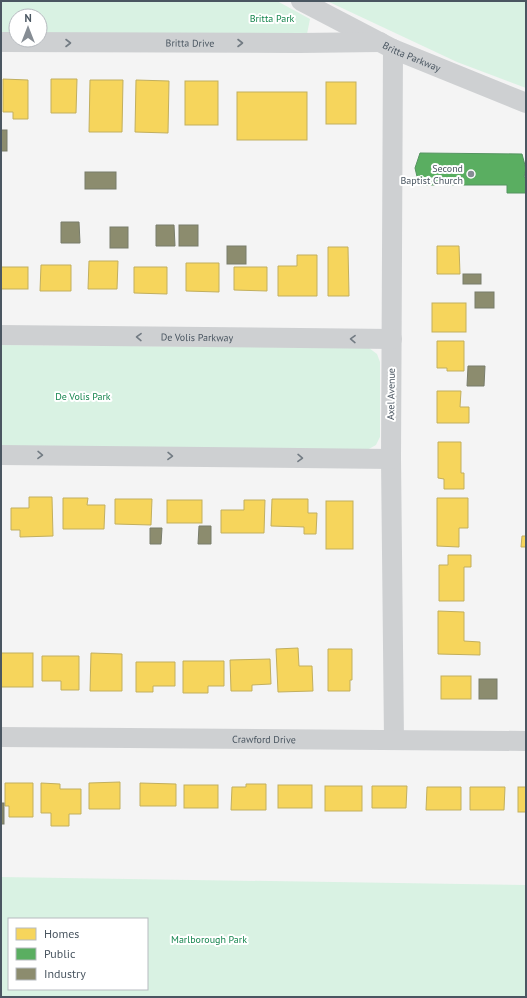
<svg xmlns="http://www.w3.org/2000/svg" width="527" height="998" font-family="'PT Sans',sans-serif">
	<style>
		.green { fill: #d9f2e3; fill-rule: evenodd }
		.homes { fill: #f6d55c; stroke: #c2af5e }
		.public { fill: #5aae61; stroke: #559461 }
		.industry { fill: #8c8c6e; stroke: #787c6a }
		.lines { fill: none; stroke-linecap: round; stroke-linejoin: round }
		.street { stroke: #ced0d2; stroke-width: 20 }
		.oneway { stroke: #727b83 }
		.poi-dot { fill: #868d94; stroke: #fff; stroke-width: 1.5 }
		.labels { text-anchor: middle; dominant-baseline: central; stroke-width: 4; stroke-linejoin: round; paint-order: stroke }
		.park-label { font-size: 10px; fill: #17864f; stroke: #fff }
		.street-label { font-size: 10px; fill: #4a5661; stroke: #fff }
		.poi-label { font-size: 10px; fill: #4a5661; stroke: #fff; text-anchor: end }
	</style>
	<rect width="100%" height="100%" fill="#f4f4f4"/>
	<g class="green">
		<path d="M1,1H277L310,19L307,34H40V16H16V34H1Z"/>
		<path d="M327,1H526V88L457,62Z"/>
		<path d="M1,345L369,348L377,354L380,362V437L376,445L367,450L1,447Z"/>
		<path d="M1,877L526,885V997H1ZM9,919H147V989H9Z"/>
	</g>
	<g class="homes">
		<path d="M3,79L28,80V119H13V112H3Z"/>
		<path d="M51,79H77L76,113H51Z"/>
		<path d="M90,80H123L122,132H89Z"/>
		<path d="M136,80L169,81L168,133L135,132Z"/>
		<rect x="185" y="81" width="33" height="44"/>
		<rect x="326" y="82" width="30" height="42"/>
		<rect x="237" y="92" width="70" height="48"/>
		<path d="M437,246H459L460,274H437Z"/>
		<path d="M328,247H348L349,296H328Z"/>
		<path d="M297,255H317V296H278V266H297Z"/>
		<path d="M89,261H118L117,289H88Z"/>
		<path d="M186,263H219V292L186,291Z"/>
		<path d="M41,265H71V291H40Z"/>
		<rect x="1" y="267" width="27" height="22"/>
		<path d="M134,267H167V294L134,293Z"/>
		<path d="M234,267H267V291L234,290Z"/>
		<rect x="432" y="303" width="34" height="29"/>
		<path d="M437,341H464V371H447V368H437Z"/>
		<path d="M437,391H461L460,407H469V423H437Z"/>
		<path d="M438,442H461V473H464V489H444V479L438,478Z"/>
		<path d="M29,497H52L53,536L20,537V530H11V508H29Z"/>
		<path d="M63,498H88L87,505H105L104,529H63Z"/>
		<path d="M437,498H468V528H459V547L437,546Z"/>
		<path d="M115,499H152L151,525L115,524Z"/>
		<path d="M272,499H308V513H317L316,534H304V527L271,526Z"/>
		<rect x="167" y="500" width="35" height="23"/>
		<path d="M244,500H265L264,533H221V510H244Z"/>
		<rect x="326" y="501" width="27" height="48"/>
		<path d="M522,536H526V547H521Z"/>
		<path d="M448,555H471V567H464V601H439V565H448Z"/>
		<path d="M438,611L464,612V641L480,642V655L438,654Z"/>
		<path d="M298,648L299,666H312L313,691L278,692L276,649Z"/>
		<path d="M328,649H352V680H350V691H328Z"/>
		<rect x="1" y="653" width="32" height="34"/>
		<path d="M91,653L122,654V691H90Z"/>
		<path d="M42,656H79V690H61V681H42Z"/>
		<path d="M270,659L271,684L252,685V691H231L230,660Z"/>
		<path d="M183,661H224V686H208V693H183Z"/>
		<path d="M136,662H175V686H153V692H136Z"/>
		<rect x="441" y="676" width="30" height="23"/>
		<path d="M120,782V809H89V783Z"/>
		<path d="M5,783H33V817H9V806H5Z"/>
		<path d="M41,783L60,784V789H81V814H69V826H51V813H41Z"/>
		<path d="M140,783L176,784V806H140Z"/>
		<path d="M246,784H266V810H231L232,787H246Z"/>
		<rect x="184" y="785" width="34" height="23"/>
		<rect x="278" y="785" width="34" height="23"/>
		<rect x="325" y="786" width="37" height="25"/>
		<path d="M372,786H407L406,808H372Z"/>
		<path d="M427,787H461V810H426Z"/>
		<path d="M470,787H505L504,810H470Z"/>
		<rect x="518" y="787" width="8" height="25"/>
	</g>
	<path class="public" d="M420,153L522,154L526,169L524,177H526V193H507V185H419L415,168Z"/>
	<g class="industry">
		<rect x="1" y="130" width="6" height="21"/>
		<rect x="85" y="172" width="31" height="17"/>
		<path d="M61,222H79L80,243H61Z"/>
		<path d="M156,225H174L175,246H156Z"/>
		<rect x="179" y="225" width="19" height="21"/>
		<rect x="110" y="227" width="18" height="21"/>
		<rect x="227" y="246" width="19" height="18"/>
		<rect x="463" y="274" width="18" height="10"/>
		<rect x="475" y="292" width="19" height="16"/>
		<path d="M468,366H485L484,386H467Z"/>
		<path d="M199,526H211V544H198Z"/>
		<path d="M150,528H162L161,544H150Z"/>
		<rect x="479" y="679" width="18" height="20"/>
		<rect x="1" y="803" width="3" height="21"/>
	</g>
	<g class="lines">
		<g class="street">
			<path id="s1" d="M301,1L393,49L526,103"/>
			<path id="s2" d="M1,42L299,43L380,42"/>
			<path d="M393,49L391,459L394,740"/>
			<path id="s3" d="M1,335L392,339"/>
			<path d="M1,455L391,459"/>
			<path id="s4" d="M1,737L526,741"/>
		</g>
	</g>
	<defs><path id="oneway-chevron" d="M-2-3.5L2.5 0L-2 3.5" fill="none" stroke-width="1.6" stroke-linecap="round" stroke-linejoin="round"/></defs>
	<g class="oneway">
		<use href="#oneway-chevron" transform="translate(68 43)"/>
		<use href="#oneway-chevron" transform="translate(240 43)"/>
		<use href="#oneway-chevron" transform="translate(139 337) rotate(-179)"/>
		<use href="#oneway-chevron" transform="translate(353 339) rotate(-179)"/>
		<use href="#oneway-chevron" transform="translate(40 455) rotate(1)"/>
		<use href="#oneway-chevron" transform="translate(170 456) rotate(1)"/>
		<use href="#oneway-chevron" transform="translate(300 458) rotate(1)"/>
	</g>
	<circle class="poi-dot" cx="471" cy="174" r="4"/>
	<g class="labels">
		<g class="park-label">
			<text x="272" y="18">Britta Park</text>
			<text x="83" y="396">De Volis Park</text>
			<text x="209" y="939">Marlborough Park</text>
		</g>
		<g class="street-label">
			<text stroke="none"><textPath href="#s2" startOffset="189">Britta Drive</textPath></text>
			<text stroke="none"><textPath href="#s1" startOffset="124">Britta Parkway</textPath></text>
			<text stroke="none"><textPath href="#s3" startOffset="196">De Volis Parkway</textPath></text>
			<text transform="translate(391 394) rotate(-89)">Axel Avenue</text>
			<text stroke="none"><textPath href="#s4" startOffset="263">Crawford Drive</textPath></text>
		</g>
		<g class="poi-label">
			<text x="463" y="168">Second<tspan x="463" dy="12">Baptist Church</tspan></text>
		</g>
	</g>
	<rect width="527" height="998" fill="none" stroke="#4a5661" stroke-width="4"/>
	<rect x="8" y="918" width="140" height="72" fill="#ffffff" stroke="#b7bbc0"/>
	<rect x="16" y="928" width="20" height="12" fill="#f6d55c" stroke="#b7bbc0"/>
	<text x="44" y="938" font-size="12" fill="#4a5661">Homes</text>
	<rect x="16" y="948" width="20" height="12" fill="#5aae61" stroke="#b7bbc0"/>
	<text x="44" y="958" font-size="12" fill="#4a5661">Public</text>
	<rect x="16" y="968" width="20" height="12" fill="#8c8c6e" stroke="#b7bbc0"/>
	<text x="44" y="978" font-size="12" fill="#4a5661">Industry</text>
	<g transform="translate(28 28)"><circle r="19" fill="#ffffff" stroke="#b7bbc0"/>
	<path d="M0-3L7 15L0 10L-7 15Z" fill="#868d94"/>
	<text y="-6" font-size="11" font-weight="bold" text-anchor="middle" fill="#4a5661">N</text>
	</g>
</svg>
